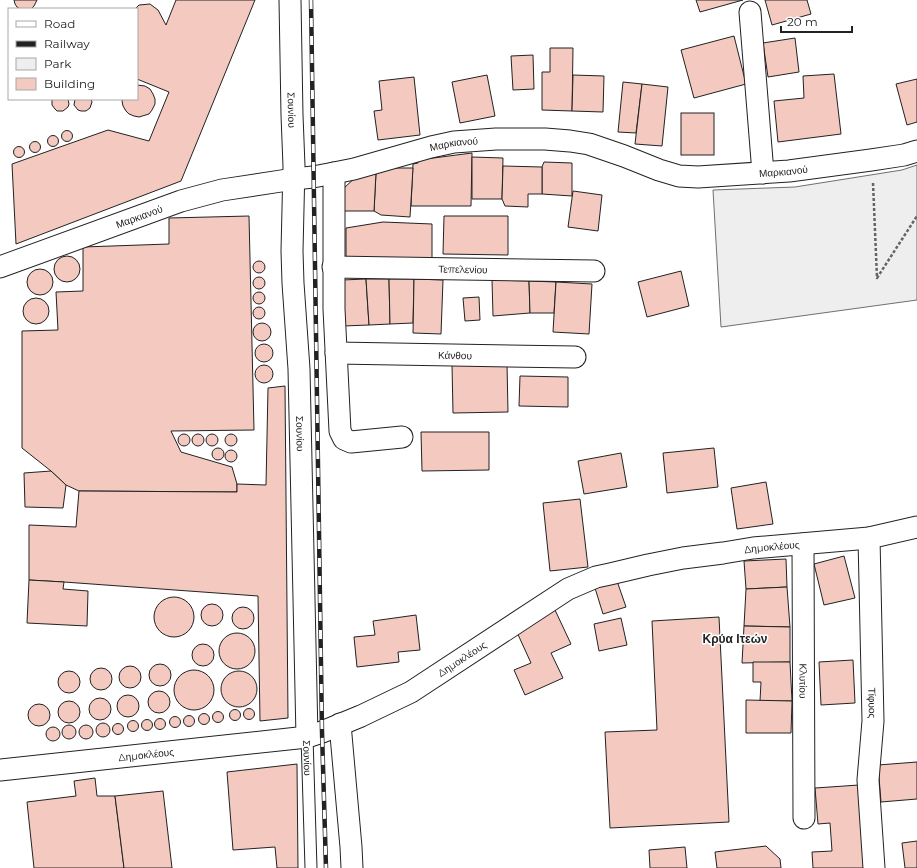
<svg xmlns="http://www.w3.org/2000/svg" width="917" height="868" font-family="Montserrat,sans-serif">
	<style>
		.green { fill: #eee; stroke: #6f6f6f }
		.building { fill: #f3c9c0; stroke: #222 }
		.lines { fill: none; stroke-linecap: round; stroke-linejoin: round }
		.service-casing { stroke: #222; stroke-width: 13 }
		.minor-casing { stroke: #222; stroke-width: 23 }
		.path { stroke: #646464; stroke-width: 2.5; stroke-dasharray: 3 2; stroke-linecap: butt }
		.service { stroke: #fff; stroke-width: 11 }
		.minor { stroke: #fff; stroke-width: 21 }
		.rail-casing { stroke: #222; stroke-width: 4.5 }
		.rail { stroke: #fff; stroke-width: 3; stroke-dasharray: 9; stroke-linecap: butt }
		.labels { text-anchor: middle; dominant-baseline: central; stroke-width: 3; stroke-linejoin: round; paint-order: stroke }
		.street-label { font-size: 10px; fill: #222; stroke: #fff }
		.quarter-label { font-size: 12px; font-weight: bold; fill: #222; stroke: #fff }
	</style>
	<rect width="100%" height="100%" fill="#fff"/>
	<path class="green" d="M917,165V300L721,327L713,190L795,187L902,170Z"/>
	<g class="building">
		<path d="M14,0H37L34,6L31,9H20L17,7L15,4Z"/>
		<path d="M176,0H255L181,181L16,244L12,164L108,130L149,141L169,92L137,79V9H135L139,5L150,4L158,10L166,25Z"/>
		<path d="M696,0H743L700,12Z"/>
		<path d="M765,0H807L811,14L772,25Z"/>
		<path d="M734,36L746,84L694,98L681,50Z"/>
		<path d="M795,38L799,72L768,77L763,43Z"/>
		<path d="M550,48H573L572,111L542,110V72H550Z"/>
		<path d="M533,55L534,89L513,90L511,56Z"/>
		<path d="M834,74L841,134L778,142L774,101L804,98L803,76Z"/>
		<path d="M487,75L495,116L460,123L452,82Z"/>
		<path d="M573,75L604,76L603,112L572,111Z"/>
		<path d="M414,77L420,135L378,140L374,111L382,110L379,81Z"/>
		<path d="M917,79V122L907,125L896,84Z"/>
		<path d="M623,82L642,84L636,133L618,132Z"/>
		<path d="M642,84L668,87L662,146L635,144Z"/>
		<path d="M137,85L145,86L150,89L153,94L155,99V104L152,110L149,114L139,117L134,116L129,114L126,111L123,106L122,101L123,99H137Z"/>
		<path d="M52,99H68L69,104L68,107L63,111H57L55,109L52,105Z"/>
		<path d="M75,99H91L92,102L90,108L86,111H81L78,110L74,105Z"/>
		<rect x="681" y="113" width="33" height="42"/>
		<circle cx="67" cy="136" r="5.5"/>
		<circle cx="53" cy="141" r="5.5"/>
		<circle cx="35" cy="147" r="5.5"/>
		<circle cx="19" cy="152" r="5.5"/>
		<path d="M472,153L471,206H411L413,164L418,163V160Z"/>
		<path d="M472,157L503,158L502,199H472Z"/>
		<path d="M544,162L572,163V196L542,194V167Z"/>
		<path d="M503,166L542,167V194H528V207L505,206L502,199Z"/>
		<path d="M390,168H413L410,217L381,215L374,211L376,173Z"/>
		<path d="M376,173L374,211H343V189L358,175Z"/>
		<path d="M573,191L602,195L598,231L568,227Z"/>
		<path d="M249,216L254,430L171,431L181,452L232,467L237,484V492L79,491L66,485L51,471L22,448V331L58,330L56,292L83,291V247L169,244V218Z"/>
		<path d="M444,216H508V255L443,254Z"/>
		<path d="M383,222L432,224V258L346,260V228Z"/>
		<circle cx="67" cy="269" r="13"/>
		<circle cx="259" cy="267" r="6"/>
		<circle cx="40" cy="282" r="13"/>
		<path d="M681,271L689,306L647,317L638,282Z"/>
		<circle cx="259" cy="283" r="6"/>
		<path d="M366,279L369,325L343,326L342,280Z"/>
		<path d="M366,279H389L390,324L369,325Z"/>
		<path d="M389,279H414L413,323L390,324Z"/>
		<path d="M414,279L443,280L441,334L413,333Z"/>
		<path d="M492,280L529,281L530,313L493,316Z"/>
		<path d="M529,281L556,282L554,313H530Z"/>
		<path d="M556,282L592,284L589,334L553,332Z"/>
		<circle cx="259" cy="298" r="6"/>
		<path d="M479,297L480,320L465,321L463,298Z"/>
		<circle cx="36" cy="311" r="13"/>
		<circle cx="259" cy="313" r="6"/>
		<circle cx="262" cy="332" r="9"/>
		<circle cx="264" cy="353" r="9"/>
		<path d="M507,364L508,412L453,413L452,365Z"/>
		<circle cx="264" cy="374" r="9"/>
		<path d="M520,376L568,377V407L519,406Z"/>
		<path d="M285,386L288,718L260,721L258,596L64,582L29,580V525L76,527L79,491L237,492V484L266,485L268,388Z"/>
		<path d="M421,432H489V470L422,471Z"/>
		<circle cx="231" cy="440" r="6"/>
		<circle cx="212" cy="440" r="6"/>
		<circle cx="184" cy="440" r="6"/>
		<circle cx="198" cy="440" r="6"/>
		<path d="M714,448L718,487L667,493L663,453Z"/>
		<circle cx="218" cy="454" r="6"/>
		<circle cx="231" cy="456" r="6"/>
		<path d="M621,453L627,487L584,494L578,461Z"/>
		<path d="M51,471L66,485L63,508L25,507L24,473Z"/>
		<path d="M766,482L773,524L737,529L731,488Z"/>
		<path d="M580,499L588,567L550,571L543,503Z"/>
		<path d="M844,556L855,598L824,605L814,564Z"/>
		<path d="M786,559L787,587L746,589L744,561Z"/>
		<path d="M29,580L64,582L63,589L88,591L87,626L27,623Z"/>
		<path d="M617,581L626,607L603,614L595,588Z"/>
		<path d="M787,587L790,627L744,626L746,589Z"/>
		<circle cx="174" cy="617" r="20"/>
		<circle cx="212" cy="615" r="11"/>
		<circle cx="243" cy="618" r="11"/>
		<path d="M555,610L571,644L551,653L563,678L525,695L514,670L531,663L515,628Z"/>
		<path d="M416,615L420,650L398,652L399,662L357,667L354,637L375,635L373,621Z"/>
		<path d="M719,617L729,822L610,828L605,732L657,730L652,621Z"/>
		<path d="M621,618L627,645L599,651L594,624Z"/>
		<path d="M744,626L790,627V662L742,663Z"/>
		<circle cx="237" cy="651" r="18"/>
		<circle cx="203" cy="655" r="11"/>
		<path d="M853,660L855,703L821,705L819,662Z"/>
		<path d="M753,662H790L792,701H760L761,682H753Z"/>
		<circle cx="160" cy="675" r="11"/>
		<circle cx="130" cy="677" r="11"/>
		<circle cx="101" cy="679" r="11"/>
		<circle cx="194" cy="690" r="20"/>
		<circle cx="69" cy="682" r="11"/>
		<circle cx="239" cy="689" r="18"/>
		<circle cx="159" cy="702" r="11"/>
		<circle cx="128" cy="706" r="11"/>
		<circle cx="100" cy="709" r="11"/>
		<path d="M746,700L792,701L791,733H746Z"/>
		<circle cx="69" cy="712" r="11"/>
		<circle cx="39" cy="715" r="11"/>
		<circle cx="249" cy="714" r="5.5"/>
		<circle cx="235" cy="715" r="5.5"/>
		<circle cx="218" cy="717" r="5.5"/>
		<circle cx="204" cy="719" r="5.5"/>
		<circle cx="189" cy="721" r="5.5"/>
		<circle cx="175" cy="722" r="5.5"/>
		<circle cx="160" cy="724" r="5.5"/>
		<circle cx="147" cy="725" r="5.5"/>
		<circle cx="133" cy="726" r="5.5"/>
		<circle cx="103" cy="730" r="7"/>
		<circle cx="118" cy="729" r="5.5"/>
		<circle cx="86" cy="732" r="7"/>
		<circle cx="69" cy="732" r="7"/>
		<circle cx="53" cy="734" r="7"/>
		<path d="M917,762V799L881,802L878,765Z"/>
		<path d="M297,764L298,868H277L275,847L233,850L227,772Z"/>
		<path d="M95,778L97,796H115L124,868H34L27,802L76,796L74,781Z"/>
		<path d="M859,785L865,868H813L812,852L832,851L830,823L818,824L815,788Z"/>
		<path d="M163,791L172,868H124L115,796Z"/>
		<path d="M917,841V868H905L902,843Z"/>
		<path d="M766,846L780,859L781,868H717L715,852Z"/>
		<path d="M685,847L687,868H650L649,850Z"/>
	</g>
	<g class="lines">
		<g class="service-casing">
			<g id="service">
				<path id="s1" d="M307,737L311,868"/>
			</g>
		</g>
		<g class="minor-casing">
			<g id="minor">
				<path id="s2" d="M290,0L292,115L294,166L292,251L293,283L299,369L307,737"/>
				<path d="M750,12L763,173"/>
				<path d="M334,173V309L340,431L344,439L351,442L402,437"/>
				<path id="s3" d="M0,267L181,201L222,190L294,179L313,177L334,173L354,169L431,147L454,142L496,139H545L570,141L589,144L624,156L659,170L679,176L698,177L789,171L871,160L904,155L917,151"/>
				<path id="s4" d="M333,267L594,271"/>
				<path id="s5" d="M336,353L575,357"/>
				<path id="s6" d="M869,538L873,721L868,780L874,868"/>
				<path id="s7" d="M803,544L804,818"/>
				<path d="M340,724L351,847L352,868"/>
				<path id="s8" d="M0,770L307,737L322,732L361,716L411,692L568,589L596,577L610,574L648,565L683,558L723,553L753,548L869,538L917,527"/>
			</g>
		</g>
		<path class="path" d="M873,183L877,278L917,216"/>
		<use href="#service" class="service"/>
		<use href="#minor" class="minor"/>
		<g class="rail-casing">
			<path id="rail" d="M311,0L322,732L326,868"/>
		</g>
		<use href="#rail" class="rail"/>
	</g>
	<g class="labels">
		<g class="street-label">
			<text stroke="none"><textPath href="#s2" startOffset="110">Σουνίου</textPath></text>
			<text stroke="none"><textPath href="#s3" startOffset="472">Μαρκιανού</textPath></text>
			<text stroke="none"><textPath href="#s3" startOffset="808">Μαρκιανού</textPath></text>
			<text stroke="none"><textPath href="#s3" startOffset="148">Μαρκιανού</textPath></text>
			<text stroke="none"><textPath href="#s4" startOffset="130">Τεπελενίου</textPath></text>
			<text stroke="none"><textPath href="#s5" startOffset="119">Κάνθου</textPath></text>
			<text stroke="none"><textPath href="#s2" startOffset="434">Σουνίου</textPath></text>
			<text stroke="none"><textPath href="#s8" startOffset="819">Δημοκλέους</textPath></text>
			<text stroke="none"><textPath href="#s8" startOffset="483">Δημοκλέους</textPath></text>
			<text stroke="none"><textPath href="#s7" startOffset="137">Κλυτίου</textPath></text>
			<text stroke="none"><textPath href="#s6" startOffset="165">Τίφυος</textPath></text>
			<text stroke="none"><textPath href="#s8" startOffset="147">Δημοκλέους</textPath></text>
			<text stroke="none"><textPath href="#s1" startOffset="21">Σουνίου</textPath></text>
		</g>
		<g class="quarter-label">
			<text x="735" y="638">Κρύα Ιτεών</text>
		</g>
	</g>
	<rect x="8" y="8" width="130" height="92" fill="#ffffff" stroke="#a7a7a7"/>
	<rect x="16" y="21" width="20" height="6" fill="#ffffff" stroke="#a7a7a7"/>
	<text x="44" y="28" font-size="12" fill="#222222">Road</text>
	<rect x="16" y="41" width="20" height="6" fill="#222222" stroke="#a7a7a7"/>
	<text x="44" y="48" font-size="12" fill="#222222">Railway</text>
	<rect x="16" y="58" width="20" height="12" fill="#eeeeee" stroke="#a7a7a7"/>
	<text x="44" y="68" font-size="12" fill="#222222">Park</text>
	<rect x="16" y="78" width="20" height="12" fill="#f3c9c0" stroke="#a7a7a7"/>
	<text x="44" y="88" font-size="12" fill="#222222">Building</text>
	<path d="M781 26v6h71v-6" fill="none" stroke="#222222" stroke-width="2"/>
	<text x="787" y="26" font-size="12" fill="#222222" stroke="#ffffff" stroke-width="3" paint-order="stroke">20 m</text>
</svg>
